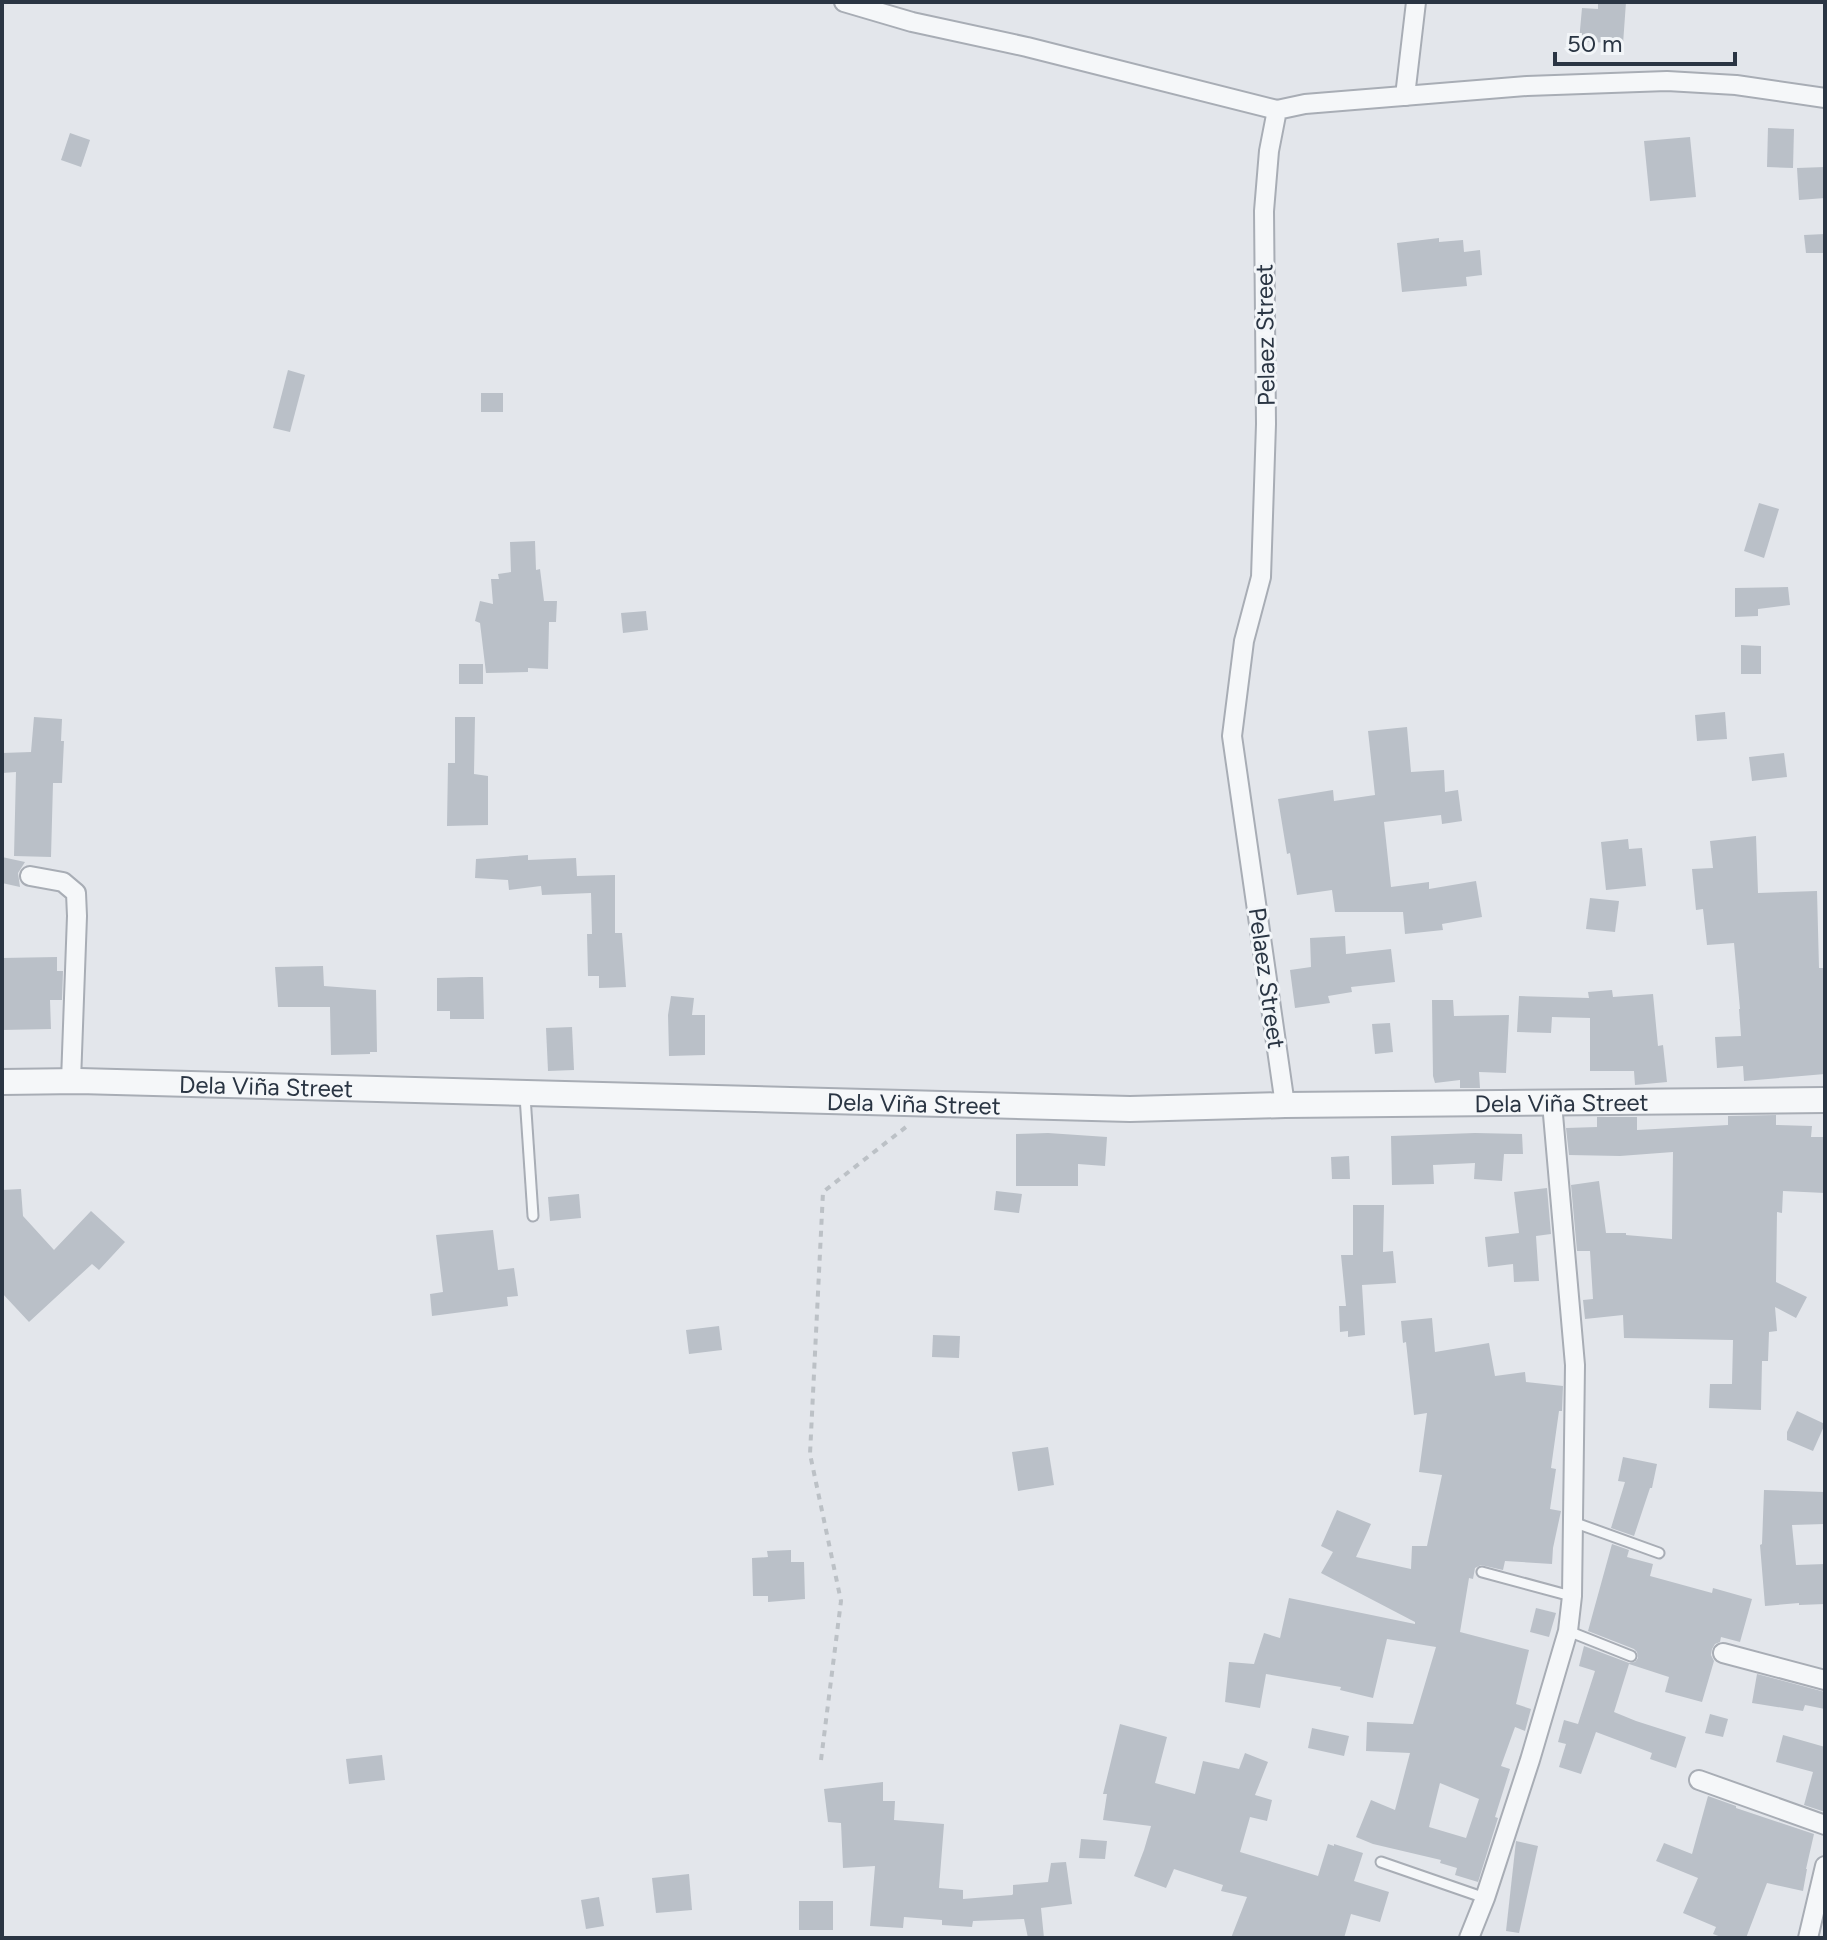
<svg xmlns="http://www.w3.org/2000/svg" width="1827" height="1940" font-family="Figtree,sans-serif">
	<style>
		.building { fill: #bac0c8; fill-rule: evenodd }
		.lines { fill: none; stroke-linecap: round; stroke-linejoin: round }
		.service-casing { stroke: #a8adb5; stroke-width: 13 }
		.minor-casing { stroke: #a8adb5; stroke-width: 22 }
		.tertiary-casing { stroke: #a8adb5; stroke-width: 28 }
		.path { stroke: #bcc1c6; stroke-width: 4; stroke-dasharray: 6 6; stroke-linecap: butt }
		.service { stroke: #f5f7f9; stroke-width: 9 }
		.minor { stroke: #f5f7f9; stroke-width: 18 }
		.tertiary { stroke: #f5f7f9; stroke-width: 24 }
		.labels { text-anchor: middle; dominant-baseline: central; stroke-width: 6; stroke-linejoin: round; paint-order: stroke }
		.street-label { font-size: 24px; fill: #2a3543; stroke: #f2f5f8 }
	</style>
	<rect width="100%" height="100%" fill="#e3e6eb"/>
	<g class="building">
		<path d="M1598,2H1626L1623,44L1579,41L1582,8L1598,9Z"/>
		<path d="M1768,128L1794,129L1793,168L1767,167Z"/>
		<path d="M70,133L90,140L81,167L61,160Z"/>
		<path d="M1690,137L1696,197L1650,201L1644,141Z"/>
		<path d="M1825,167V198L1799,200L1797,168Z"/>
		<path d="M1825,234V253H1806L1804,235Z"/>
		<path d="M1439,238V242L1463,240L1464,252L1480,250L1482,275L1466,277L1467,286L1402,292L1397,243Z"/>
		<path d="M288,370L305,375L290,432L273,428Z"/>
		<rect x="481" y="393" width="22" height="19"/>
		<path d="M1759,503L1779,509L1764,558L1744,551Z"/>
		<path d="M535,541L536,570L540,569L544,601H557L556,622H549L548,669L528,668V672L486,673L480,623L475,621L480,601L493,604L491,579H499L498,574L511,572L510,542Z"/>
		<path d="M1788,587L1790,605L1758,609V616L1735,617V588Z"/>
		<path d="M646,611L648,630L623,633L621,613Z"/>
		<path d="M1741,645L1761,646V674H1741Z"/>
		<rect x="459" y="664" width="24" height="20"/>
		<path d="M1725,712L1727,739L1697,741L1695,715Z"/>
		<path d="M34,717L62,719L61,741H64L62,783H53L51,857L14,856L16,772L2,773V753L31,752Z"/>
		<path d="M455,717H475L474,774L488,776V825L447,826L448,763H455Z"/>
		<path d="M1407,727L1411,772L1444,770L1445,792L1458,790L1462,821L1442,824L1441,815L1384,822L1391,887L1429,882V889L1476,881L1482,917L1442,924L1443,930L1405,934L1403,912H1335L1332,890L1297,895L1290,853L1287,854L1278,799L1333,790L1334,801L1375,795L1368,731Z"/>
		<path d="M1784,753L1787,777L1752,781L1749,757Z"/>
		<path d="M1756,836L1758,893L1817,891L1819,968H1825V1074L1744,1081L1743,1066L1717,1068L1715,1037L1741,1036L1739,1009H1740L1734,943L1707,945L1703,909L1696,910L1692,869L1713,868L1710,841Z"/>
		<path d="M1628,839L1629,849L1642,848L1646,886L1606,890L1601,842Z"/>
		<path d="M528,855V860L576,858L577,876L615,875V933H622L626,987L599,988V976H588L587,934H592L591,893L542,895L541,886L509,890L508,880L475,878L476,859Z"/>
		<path d="M2,857L25,862L18,873L20,887L2,883Z"/>
		<path d="M1590,898L1619,901L1615,932L1586,929Z"/>
		<path d="M1345,936L1346,954L1391,949L1395,982L1351,987L1352,992L1328,996L1330,1003L1295,1008L1290,970L1311,967L1310,938Z"/>
		<path d="M57,957V971H63L62,1000H50L51,1029L2,1030V958Z"/>
		<path d="M323,966L324,986L376,990L377,1052H370V1054L331,1055L330,1007H278L275,967Z"/>
		<path d="M471,977H483L484,1019H450V1011H437V978Z"/>
		<path d="M1612,990L1613,997L1653,994L1658,1046L1663,1045L1667,1082L1635,1085L1634,1071H1590V1018L1552,1017L1551,1033L1517,1032L1519,996L1589,998L1588,992Z"/>
		<path d="M671,996L694,998L692,1015H705V1055L669,1056L668,1015Z"/>
		<path d="M1432,1000H1453L1454,1016L1509,1015L1506,1073L1479,1072L1480,1088H1460V1080L1435,1083L1433,1076Z"/>
		<path d="M1390,1023L1393,1052L1375,1054L1372,1024Z"/>
		<path d="M572,1027L574,1070L548,1071L546,1028Z"/>
		<path d="M1776,1115V1125L1812,1126L1811,1137H1825V1193L1783,1191L1782,1213L1777,1212L1776,1282L1807,1297L1796,1318L1775,1307L1777,1331L1769,1332L1768,1361H1762L1761,1410L1709,1408L1710,1384H1732L1733,1340L1624,1338L1623,1315L1585,1319L1583,1300L1593,1299L1590,1251H1577L1571,1185L1599,1181L1606,1233H1626V1235L1672,1239L1673,1152L1620,1156L1569,1155L1566,1128L1597,1127V1117H1637V1130L1728,1125V1116Z"/>
		<path d="M1048,1133L1107,1137L1105,1166L1078,1164V1186H1016V1134Z"/>
		<path d="M1475,1133L1522,1134L1523,1154H1504L1502,1181L1474,1179L1475,1163L1433,1165L1434,1184L1392,1185L1391,1136Z"/>
		<path d="M1349,1156L1350,1179H1332L1331,1157Z"/>
		<path d="M1547,1188L1551,1234L1536,1236L1539,1281L1514,1282L1513,1264L1488,1267L1485,1237L1519,1233L1514,1192Z"/>
		<path d="M21,1189L23,1216L54,1250L91,1211L125,1242L99,1270L92,1264L29,1322L2,1293V1190Z"/>
		<path d="M996,1191L1022,1194L1019,1213L994,1210Z"/>
		<path d="M579,1194L581,1218L550,1221L548,1197Z"/>
		<path d="M1353,1205H1384L1383,1252L1393,1251L1396,1283L1362,1285L1365,1335L1348,1337V1331L1340,1332L1339,1306H1346L1341,1255H1353Z"/>
		<path d="M493,1230L498,1270L514,1268L518,1296L507,1297L508,1306L432,1316L430,1294L443,1292L436,1235Z"/>
		<path d="M1432,1318L1435,1352L1489,1343L1495,1376L1525,1372L1526,1382L1563,1386L1562,1411H1559L1551,1468L1556,1469L1550,1509L1561,1511L1553,1548L1552,1564L1505,1561L1503,1570L1481,1565L1475,1568L1473,1579L1469,1578L1460,1632L1529,1650L1516,1704L1531,1709L1525,1731L1515,1727L1501,1766L1510,1769L1495,1817L1498,1818L1478,1882L1455,1875L1457,1868L1440,1863L1441,1860L1373,1844L1356,1837L1371,1800L1395,1810L1410,1753L1366,1751L1367,1722L1413,1724L1436,1647L1387,1639L1373,1698L1340,1690L1341,1687L1266,1674L1260,1708L1225,1702L1229,1662L1254,1664L1264,1633L1280,1638L1289,1598L1415,1624V1622L1321,1573L1333,1552L1321,1546L1337,1510L1371,1524L1356,1557L1411,1569L1412,1546H1427L1442,1475L1419,1472L1427,1413L1414,1415L1406,1342L1403,1343L1401,1321ZM1440,1783L1479,1799L1466,1838L1429,1827Z"/>
		<path d="M719,1326L722,1350L689,1354L686,1330Z"/>
		<path d="M933,1335L960,1336L959,1358L932,1357Z"/>
		<path d="M1797,1411L1825,1424L1813,1451L1787,1440V1432Z"/>
		<path d="M1048,1447L1054,1485L1018,1491L1012,1452Z"/>
		<path d="M1623,1457L1657,1464L1652,1488H1650L1634,1536L1611,1528L1625,1482L1618,1481Z"/>
		<path d="M1764,1490L1825,1492V1524L1792,1525L1796,1565L1825,1564V1604L1799,1605V1603L1765,1606L1760,1545L1762,1544Z"/>
		<path d="M1612,1544L1629,1550L1627,1557L1653,1564L1650,1576L1712,1593L1713,1588L1752,1599L1740,1642L1721,1637L1720,1642L1715,1644L1712,1649L1711,1655L1714,1661L1702,1702L1665,1692L1669,1677L1629,1664L1614,1712L1636,1721L1686,1737L1676,1768L1650,1759L1652,1753L1596,1732L1581,1774L1559,1767L1566,1744L1558,1742L1564,1720L1578,1724L1595,1671L1579,1666L1584,1646L1629,1663L1635,1662L1638,1658L1637,1652L1634,1649L1588,1631Z"/>
		<path d="M791,1550V1562H804L805,1599L768,1602V1596H753L752,1558L768,1557L767,1551Z"/>
		<path d="M1536,1608L1556,1613L1549,1637L1530,1632Z"/>
		<path d="M1757,1674L1825,1692V1709L1805,1705L1803,1711L1752,1703Z"/>
		<path d="M1710,1714L1728,1719L1723,1737L1705,1733Z"/>
		<path d="M1120,1724L1167,1737L1155,1783L1195,1794L1203,1761L1239,1769L1245,1753L1268,1762L1255,1795L1272,1800L1267,1821L1250,1817L1240,1852L1318,1876L1328,1844L1334,1846V1844L1363,1853L1354,1881L1389,1892L1380,1922L1351,1914L1344,1938H1231L1247,1897L1221,1891L1223,1885L1174,1869L1166,1888L1134,1876L1144,1850L1151,1826L1103,1820L1107,1794H1103Z"/>
		<path d="M1312,1728L1349,1736L1344,1756L1308,1748Z"/>
		<path d="M1783,1735L1825,1747V1812L1804,1805L1813,1772L1776,1762Z"/>
		<path d="M382,1755L385,1780L349,1784L346,1759Z"/>
		<path d="M883,1782V1801H895L894,1820L944,1824L939,1888L963,1890V1899L1012,1895L1013,1894V1885L1048,1882L1051,1863L1066,1862L1072,1904L1041,1908L1044,1938H1028L1024,1919L973,1921L972,1927L942,1925V1920L904,1917L903,1928L870,1926L875,1866L843,1868L841,1823L828,1822L824,1789Z"/>
		<path d="M1708,1796L1736,1806V1808L1814,1834L1806,1869H1807L1803,1891L1767,1883L1746,1938H1724L1713,1934L1716,1927L1683,1913L1698,1878L1656,1861L1664,1843L1692,1854Z"/>
		<path d="M1081,1839L1107,1841L1105,1859L1079,1858Z"/>
		<path d="M1516,1841L1538,1846L1519,1933L1506,1931Z"/>
		<path d="M689,1874L692,1910L656,1913L652,1878Z"/>
		<path d="M599,1897L604,1926L586,1929L581,1900Z"/>
		<rect x="799" y="1901" width="34" height="29"/>
	</g>
	<g class="lines">
		<g class="service-casing">
			<g id="service">
				<path d="M525,1096L533,1216"/>
				<path d="M1573,1522L1659,1553"/>
				<path d="M1482,1572L1571,1596"/>
				<path d="M1568,1631L1631,1656"/>
				<path d="M1381,1862L1485,1898"/>
			</g>
		</g>
		<g class="minor-casing">
			<g id="minor">
				<path d="M844,2L912,22L1027,47L1277,110"/>
				<path d="M1405,96L1416,2"/>
				<path d="M30,876L63,882L76,893L77,916L71,1081"/>
				<path d="M1285,1105L1232,736L1244,641L1261,577L1266,424L1264,211L1269,151L1277,110L1305,104L1527,86L1667,81L1736,85L1825,98"/>
				<path d="M1723,1653L1825,1680"/>
				<path d="M1699,1780L1825,1825"/>
				<path d="M1469,1938L1485,1898L1530,1760L1568,1631L1572,1596L1575,1365L1552,1103"/>
				<path d="M1808,1938L1825,1866"/>
			</g>
		</g>
		<g class="tertiary-casing">
			<g id="tertiary">
				<path id="s1" d="M2,1082L79,1081L1130,1109L1285,1105L1825,1100"/>
			</g>
		</g>
		<path class="path" d="M821,1760L841,1601L810,1454L823,1192L906,1127"/>
		<use href="#service" class="service"/>
		<use href="#minor" class="minor"/>
		<use href="#tertiary" class="tertiary"/>
	</g>
	<g class="labels">
		<g class="street-label">
			<text transform="translate(1265 335) rotate(-91)">Pelaez Street</text>
			<text transform="translate(1267 978) rotate(82)">Pelaez Street</text>
			<text stroke="none"><textPath href="#s1" startOffset="264">Dela Viña Street</textPath></text>
			<text stroke="none"><textPath href="#s1" startOffset="912">Dela Viña Street</textPath></text>
			<text stroke="none"><textPath href="#s1" startOffset="1560">Dela Viña Street</textPath></text>
		</g>
	</g>
	<rect width="1827" height="1940" fill="none" stroke="#2a3543" stroke-width="8"/>
	<path d="M1555 52v12h180v-12" fill="none" stroke="#2a3543" stroke-width="4"/>
	<text x="1567" y="52" font-size="24" fill="#2a3543" stroke="#f2f5f8" stroke-width="6" paint-order="stroke">50 m</text>
</svg>
